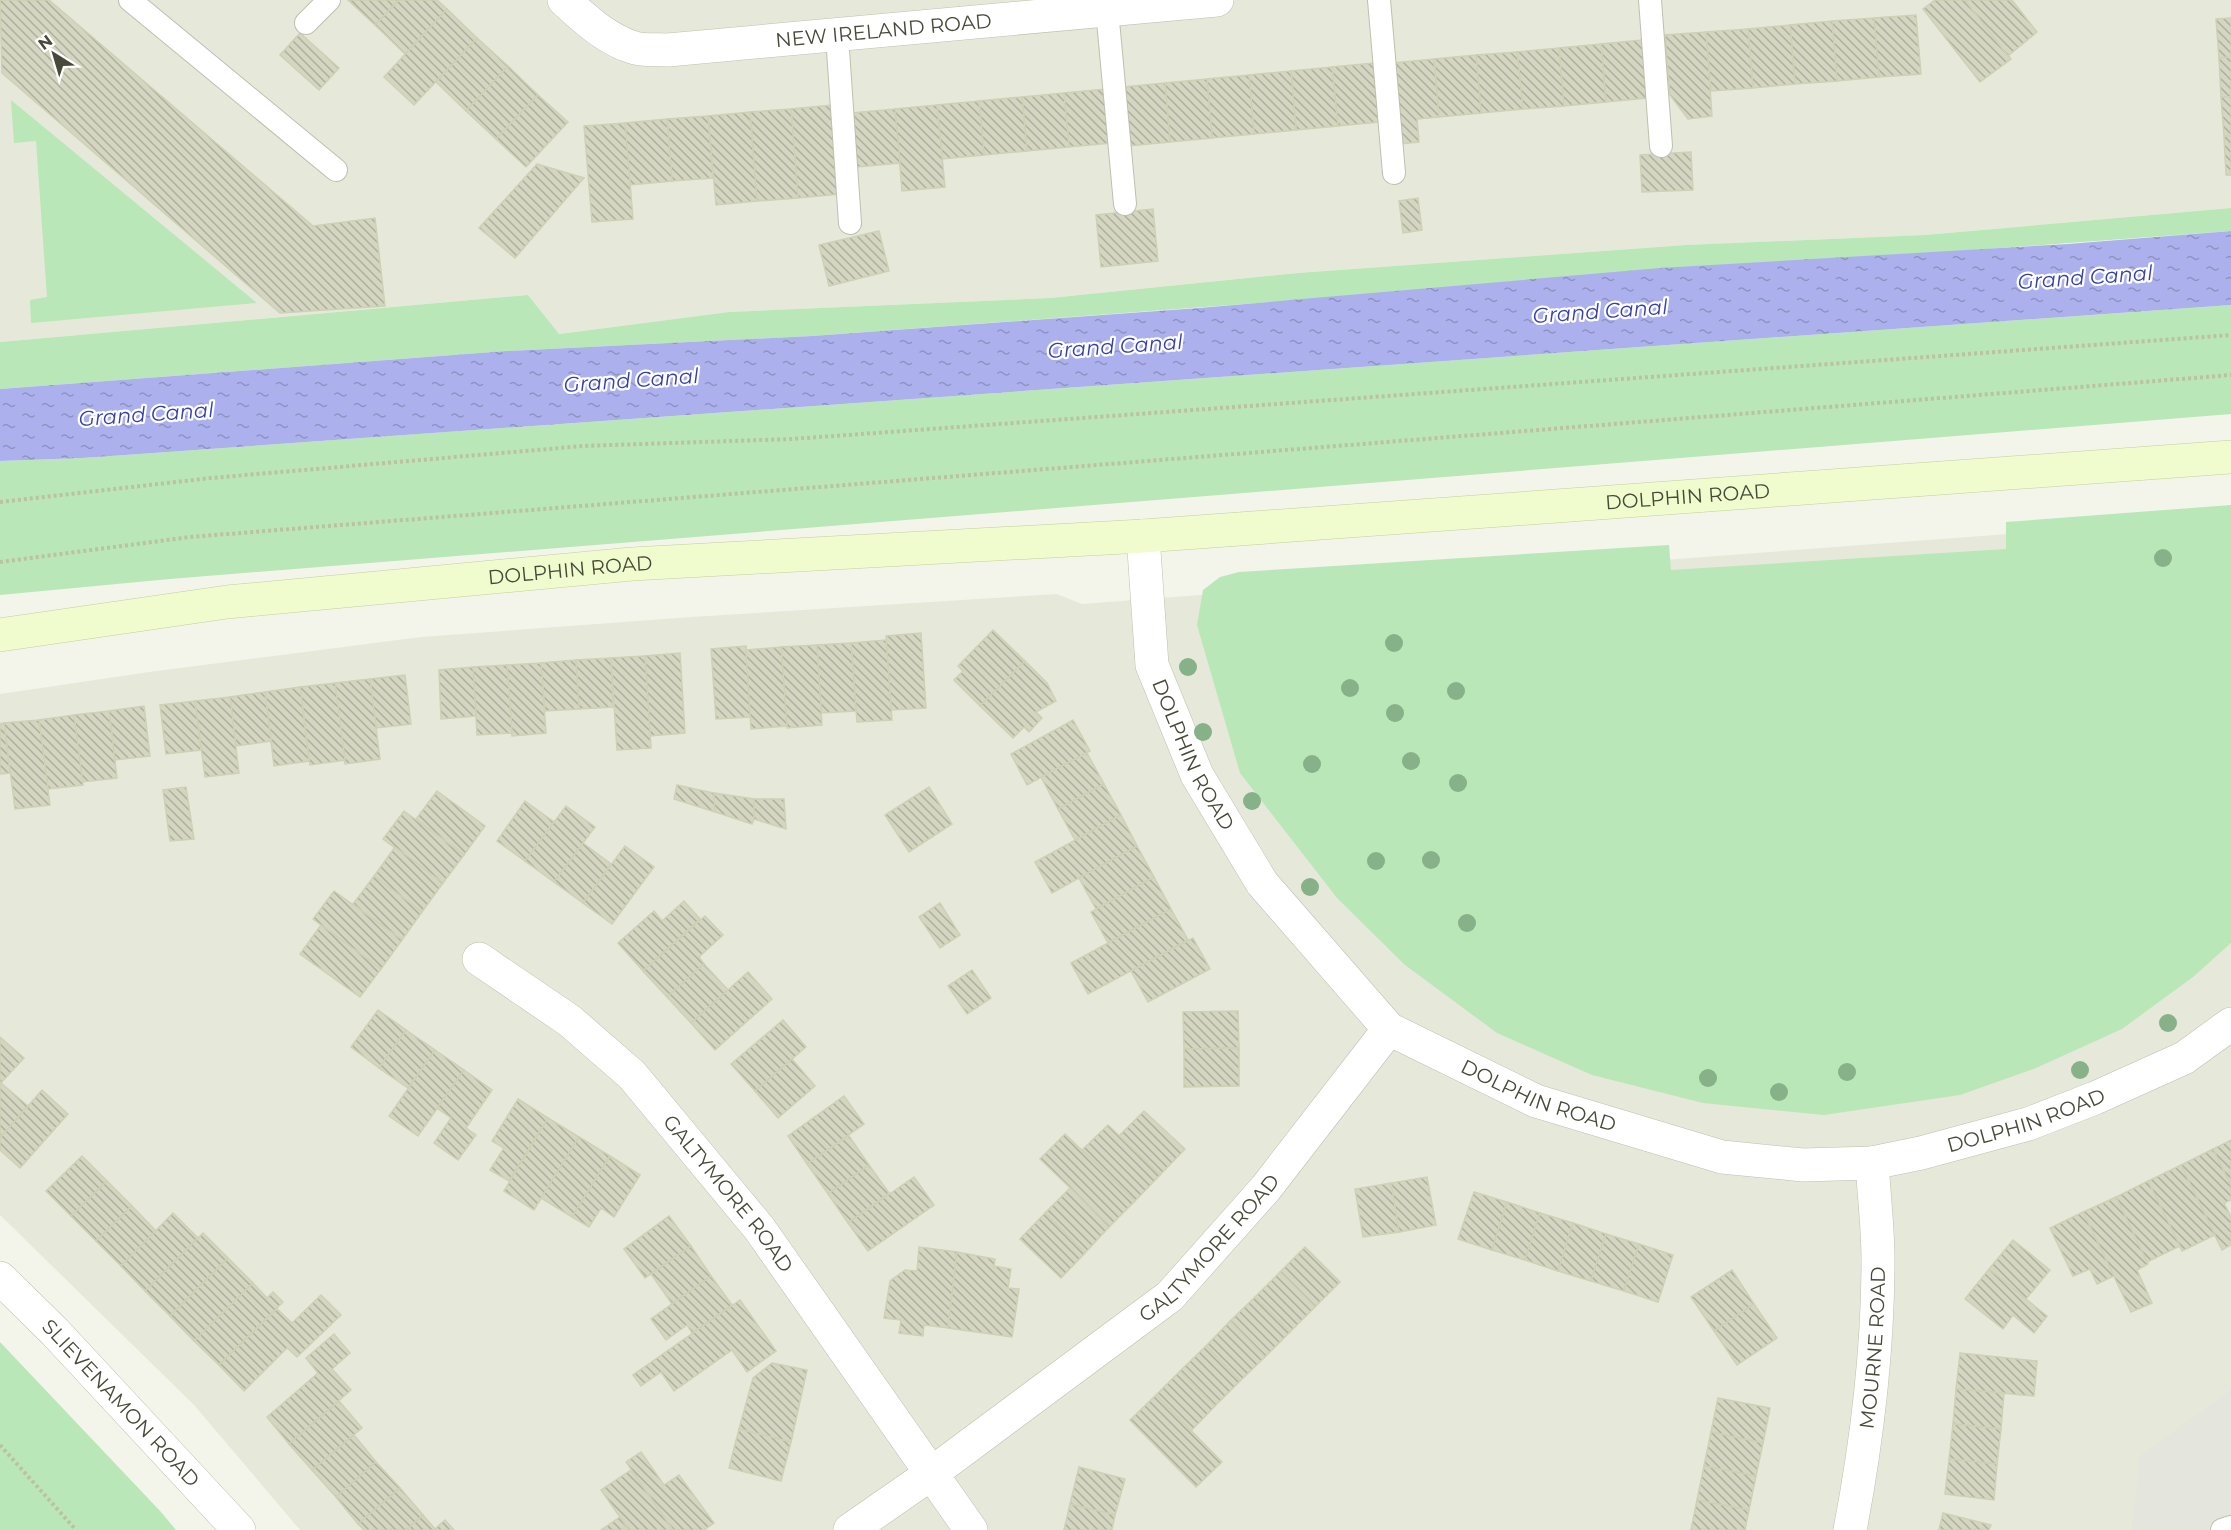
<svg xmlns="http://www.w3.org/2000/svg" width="2231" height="1530" font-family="Montserrat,sans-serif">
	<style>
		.residential { fill: #e6e9da }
		.industrial { fill: #e4e5dd }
		.green { fill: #b9e7b7 }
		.water { fill: url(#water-ripples) }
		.building { fill: url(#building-back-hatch); stroke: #ced1b5; stroke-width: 1.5 }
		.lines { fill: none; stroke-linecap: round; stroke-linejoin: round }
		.service-casing { stroke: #bdc0ae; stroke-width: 24 }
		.minor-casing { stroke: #bdc0ae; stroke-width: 34 }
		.tertiary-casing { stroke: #bdc0ae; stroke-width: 34 }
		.secondary-casing { stroke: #c3cf9b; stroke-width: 34 }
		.path { stroke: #bcc1a0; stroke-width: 4; stroke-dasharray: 3 3; stroke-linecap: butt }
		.service { stroke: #fff; stroke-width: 22 }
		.minor { stroke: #fff; stroke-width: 33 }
		.tertiary { stroke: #fff; stroke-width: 33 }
		.secondary { stroke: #f0fcce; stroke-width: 33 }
		.tree { fill: #87b188 }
		.labels { text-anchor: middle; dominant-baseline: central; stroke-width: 4.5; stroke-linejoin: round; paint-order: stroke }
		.street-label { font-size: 20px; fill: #474939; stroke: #fff }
		.water-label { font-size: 21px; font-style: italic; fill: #363fb1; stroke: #fff }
	</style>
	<defs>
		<pattern id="water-ripples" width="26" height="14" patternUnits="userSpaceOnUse" patternTransform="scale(1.5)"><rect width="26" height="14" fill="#acb1ee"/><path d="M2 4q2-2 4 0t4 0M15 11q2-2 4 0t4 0" fill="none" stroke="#8e92c2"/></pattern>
		<pattern id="building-back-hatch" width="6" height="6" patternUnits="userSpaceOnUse" patternTransform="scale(1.5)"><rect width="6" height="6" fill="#d4d6c1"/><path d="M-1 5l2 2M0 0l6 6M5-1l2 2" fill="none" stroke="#aeb09e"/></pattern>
	</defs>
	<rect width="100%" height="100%" fill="#f3f5eb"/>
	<g class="residential">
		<path d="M0,0H2231V208L1925,235L1686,245L1298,273L1050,298L729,312L558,334L528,295L0,342Z"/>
		<path d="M2231,517V1389L2141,1456L2131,1530H300L194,1405L0,1215V694L156,671L421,637L691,617L1057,594L1082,604Z"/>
	</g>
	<path class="industrial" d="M2231,1389V1530H2131L2140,1456Z"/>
	<g class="green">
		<path d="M11,100L257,303L31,323L30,300L47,297L36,141L14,143Z"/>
		<path d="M2231,208V231L812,336L506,351L0,389V342L528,295L559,334L729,312L1050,298L1298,273L1686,245L1925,235Z"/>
		<path d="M2231,305V414L170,579L0,595V461L83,458Z"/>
		<path d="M2231,505V943L2193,977L2122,1029L2036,1068L1960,1095L1824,1115L1703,1103L1592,1075L1497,1033L1405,965L1337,898L1240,773L1197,625L1203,590L1220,577L1239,572L1669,545L1671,570L2006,549V522Z"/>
		<path d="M0,1342L161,1512L176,1530H0Z"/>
	</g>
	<path class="water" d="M2231,231V305L83,458L0,461V389L506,351L812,336L1199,308L1660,268L2068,244Z"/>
	<g class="building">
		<path d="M0,0H49L313,226L375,218L385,306L280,313L2,73Z"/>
		<path d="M348,0H399L375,25Z"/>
		<path d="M399,0H437L447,9L405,54L375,25Z"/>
		<path d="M1935,0H1965L2011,59L1980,82L1923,9Z"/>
		<path d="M1965,0H2012L2037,32L2008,56Z"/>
		<path d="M447,9L477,38L414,105L384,77Z"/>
		<path d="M1916,15L1921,74L1879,77L1874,18Z"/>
		<path d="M1874,18L1879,77L1837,81L1832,21Z"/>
		<path d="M2231,18V57L2219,58L2216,19Z"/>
		<path d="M1832,21L1837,81L1795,84L1790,25Z"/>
		<path d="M1790,25L1795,84L1753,88L1748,29Z"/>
		<path d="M1748,29L1753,88L1711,91L1706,32Z"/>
		<path d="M1706,32L1712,116L1688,119L1670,95L1665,35Z"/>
		<path d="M300,33L339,68L319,90L280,55Z"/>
		<path d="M477,38L508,66L466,111L436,82Z"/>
		<path d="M1642,40L1647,98L1606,102L1601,44Z"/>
		<path d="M1601,44L1606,102L1564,106L1559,48Z"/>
		<path d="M1559,48L1564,106L1523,109L1517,52Z"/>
		<path d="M1517,52L1523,109L1481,113L1476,55Z"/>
		<path d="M1476,55L1481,113L1439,117L1434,59Z"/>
		<path d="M2231,57V97H2221L2219,58Z"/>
		<path d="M1434,59L1439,117L1417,119L1419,142L1400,144L1393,63Z"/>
		<path d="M1374,63L1379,122L1338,126L1332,67Z"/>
		<path d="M508,66L538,95L496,139L466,111Z"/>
		<path d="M1332,67L1338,126L1296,130L1291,71Z"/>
		<path d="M1291,71L1296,130L1254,134L1249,75Z"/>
		<path d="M1249,75L1254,134L1212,138L1207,79Z"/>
		<path d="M1207,79L1212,138L1170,142L1165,83Z"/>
		<path d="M1165,83L1170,142L1128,146L1123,87Z"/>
		<path d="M1106,89L1111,143L1069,147L1064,93Z"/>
		<path d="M1064,93L1069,147L1027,151L1022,97Z"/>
		<path d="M538,95L568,122L526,167L496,139Z"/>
		<path d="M1022,97L1027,151L984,155L979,101Z"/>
		<path d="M2221,97H2231V136H2224Z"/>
		<path d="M979,101L984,155L942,159L937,105Z"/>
		<path d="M832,105L840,194L798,198L791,109Z"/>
		<path d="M937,105L945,187L902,191L895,109Z"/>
		<path d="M791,109L798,198L757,201L750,112Z"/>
		<path d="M895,109L900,163L857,167L852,113Z"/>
		<path d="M750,112L757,201L716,205L708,116Z"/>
		<path d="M708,116L713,178L672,181L667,119Z"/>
		<path d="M667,119L672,181L630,185L625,123Z"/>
		<path d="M625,123L633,219L592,222L584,126Z"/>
		<path d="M2224,136H2231V175H2226Z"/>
		<path d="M1691,152L1693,190L1642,192L1640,155Z"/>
		<path d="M537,164L584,178L515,258L479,228Z"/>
		<path d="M1418,198L1422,230L1403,233L1399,201Z"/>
		<path d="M1153,209L1158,261L1101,267L1096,215Z"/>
		<path d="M879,231L889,271L829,286L819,245Z"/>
		<path d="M993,630L1025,661L980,706L954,680L963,671L958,666Z"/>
		<path d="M921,633L926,708L891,710L886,636Z"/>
		<path d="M886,640L892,720L857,722L851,643Z"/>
		<path d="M851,643L856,711L821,713L817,645Z"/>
		<path d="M817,645L822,725L787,728L781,647Z"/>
		<path d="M746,646L751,717L716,719L711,649Z"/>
		<path d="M781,647L787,726L751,729L746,650Z"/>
		<path d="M680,653L685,733L650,736L645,656Z"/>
		<path d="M645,656L651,748L617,750L611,658Z"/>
		<path d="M611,658L613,707L579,709L576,660Z"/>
		<path d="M576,660L579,709L545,711L541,663Z"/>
		<path d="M1025,661L1047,683L1056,701L1036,712L1042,718L1029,732L1024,727L1013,738L980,706Z"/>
		<path d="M541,663L546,733L512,736L507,665Z"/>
		<path d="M507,665L512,733L477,735L473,667Z"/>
		<path d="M473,667L476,716L441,719L439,670Z"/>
		<path d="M405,675L411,724L376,728L370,679Z"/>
		<path d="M370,679L380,759L345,764L335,683Z"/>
		<path d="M335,683L345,760L310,765L300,687Z"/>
		<path d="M300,687L309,761L274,766L265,692Z"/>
		<path d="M265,692L271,741L236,746L230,697Z"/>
		<path d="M230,697L239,773L205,777L195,701Z"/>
		<path d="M195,701L201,750L166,754L160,705Z"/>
		<path d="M144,706L150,756L115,760L109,711Z"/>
		<path d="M109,711L117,778L82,782L74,715Z"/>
		<path d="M74,715L83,785L48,789L39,720Z"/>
		<path d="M39,720L50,805L15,809L4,723Z"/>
		<path d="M1073,720L1090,751L1027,785L1011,754Z"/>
		<path d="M4,723L10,773L0,774V724Z"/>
		<path d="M1087,753L1104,784L1058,809L1041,777Z"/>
		<path d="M1104,784L1121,815L1075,840L1058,809Z"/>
		<path d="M677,785L714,793L715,812L674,799Z"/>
		<path d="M186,787L194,839L170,841L163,790Z"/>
		<path d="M929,787L952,824L909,852L885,815Z"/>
		<path d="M437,791L485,826L464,855L416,819Z"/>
		<path d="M714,793L754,799V819L752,824L715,812Z"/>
		<path d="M754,799H784L786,829L754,819Z"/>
		<path d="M525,801L554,822L525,861L497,841Z"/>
		<path d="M566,806L595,827L554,882L525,861Z"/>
		<path d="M404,811L464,855L443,883L383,839Z"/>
		<path d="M1121,815L1137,846L1052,893L1035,862Z"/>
		<path d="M583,843L611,864L583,903L554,882Z"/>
		<path d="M625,846L654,867L612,924L583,903Z"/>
		<path d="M1137,846L1154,877L1096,909L1079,878Z"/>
		<path d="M395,847L443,883L422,912L374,876Z"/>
		<path d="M374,876L422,912L402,940L353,904Z"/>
		<path d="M1154,877L1171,909L1108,943L1091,912Z"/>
		<path d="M334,891L402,940L381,969L313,919Z"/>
		<path d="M684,901L700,919L643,971L618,943L654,911L662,921Z"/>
		<path d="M940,903L960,935L940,948L919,917Z"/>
		<path d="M1171,909L1188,940L1088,994L1071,963Z"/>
		<path d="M705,916L723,935L699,957L704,964L667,997L643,971Z"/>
		<path d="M321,925L381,969L360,997L300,954Z"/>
		<path d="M1193,938L1210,969L1148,1002L1131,971Z"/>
		<path d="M704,964L728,990L691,1023L667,997Z"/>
		<path d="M972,970L991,998L967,1014L948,986Z"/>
		<path d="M748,972L772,999L715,1050L691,1023Z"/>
		<path d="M378,1010L406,1030L379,1068L351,1047Z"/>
		<path d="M1238,1011L1239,1048L1184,1049L1183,1012Z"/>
		<path d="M783,1020L806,1047L755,1091L731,1064Z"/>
		<path d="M406,1030L435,1050L408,1088L379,1068Z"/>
		<path d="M0,1037L24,1058L0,1084Z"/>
		<path d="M1239,1048V1086L1184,1087V1049Z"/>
		<path d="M435,1050L464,1070L418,1136L389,1116Z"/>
		<path d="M792,1059L815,1086L778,1118L755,1091Z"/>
		<path d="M464,1070L492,1090L466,1128L476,1135L458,1160L434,1143L451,1118L437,1108Z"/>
		<path d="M1,1083L28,1106L0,1138V1084Z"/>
		<path d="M42,1090L68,1114L20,1168L0,1150V1138Z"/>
		<path d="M844,1096L864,1124L807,1164L788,1136Z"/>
		<path d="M518,1099L548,1118L509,1181L490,1170L504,1148L492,1141Z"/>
		<path d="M1144,1111L1185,1149L1160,1175L1119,1136Z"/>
		<path d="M548,1118L579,1137L534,1210L504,1191Z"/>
		<path d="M1108,1125L1160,1175L1135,1201L1082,1150Z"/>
		<path d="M1065,1134L1135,1201L1110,1226L1040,1159Z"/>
		<path d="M849,1136L869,1165L828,1194L807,1164Z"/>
		<path d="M579,1137L610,1156L572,1217L541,1198Z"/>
		<path d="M2231,1140V1186L2213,1149Z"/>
		<path d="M2213,1149L2231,1186V1200L2224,1203L2231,1217V1245L2222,1250L2181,1165Z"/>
		<path d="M82,1156L107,1181L71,1216L46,1191Z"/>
		<path d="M610,1156L640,1175L614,1217L601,1208L589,1227L572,1217Z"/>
		<path d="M869,1165L889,1193L848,1223L828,1194Z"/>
		<path d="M2181,1165L2215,1235L2182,1251L2148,1181Z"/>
		<path d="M914,1177L934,1205L868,1251L848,1223Z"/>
		<path d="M1427,1177L1436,1225L1399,1232L1391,1183Z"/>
		<path d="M107,1181L132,1206L96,1241L71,1216Z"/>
		<path d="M2148,1181L2180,1246L2147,1262L2116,1197Z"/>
		<path d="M1391,1183L1399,1232L1363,1237L1355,1189Z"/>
		<path d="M1070,1188L1110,1226L1085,1253L1045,1213Z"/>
		<path d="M1474,1192L1507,1202L1492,1250L1458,1239Z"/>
		<path d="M2116,1197L2148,1264L2137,1270L2152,1303L2131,1312L2083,1212Z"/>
		<path d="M1507,1202L1540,1213L1525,1260L1492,1250Z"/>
		<path d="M132,1206L156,1231L121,1266L96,1241Z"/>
		<path d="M2083,1212L2114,1276L2097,1284L2090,1269L2073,1276L2050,1228Z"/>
		<path d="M173,1213L198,1238L145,1291L121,1266Z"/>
		<path d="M1045,1213L1085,1253L1061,1278L1020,1239Z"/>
		<path d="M1540,1213L1573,1223L1558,1271L1525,1260Z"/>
		<path d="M669,1216L691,1246L645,1278L624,1249Z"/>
		<path d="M1573,1223L1606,1234L1591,1281L1558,1271Z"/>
		<path d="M203,1233L228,1258L170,1316L145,1291Z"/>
		<path d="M1606,1234L1639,1244L1624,1291L1591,1281Z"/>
		<path d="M2013,1240L2050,1270L2026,1299L1989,1269Z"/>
		<path d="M1639,1244L1673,1255L1658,1302L1624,1291Z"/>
		<path d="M691,1246L711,1276L672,1304L651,1274Z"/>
		<path d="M919,1247L957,1252L948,1328L924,1325L923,1336L899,1333L901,1320L884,1318L890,1281L905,1270L917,1271Z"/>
		<path d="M1305,1247L1340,1282L1315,1307L1280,1272Z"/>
		<path d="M957,1252L995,1259L994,1266L1011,1269L1008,1288L1019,1289L1012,1337L948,1328Z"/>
		<path d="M228,1258L253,1283L194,1341L170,1316Z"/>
		<path d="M1989,1269L2047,1316L2034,1333L2013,1315L2003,1329L1965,1299Z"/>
		<path d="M1732,1270L1754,1304L1714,1331L1691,1297Z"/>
		<path d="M1280,1272L1315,1307L1290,1332L1255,1297Z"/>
		<path d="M711,1276L732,1305L692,1333L687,1325L666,1340L651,1319Z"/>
		<path d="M253,1283L267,1298L273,1292L283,1302L219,1365L194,1341Z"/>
		<path d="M321,1295L341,1315L297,1357L287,1348L244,1391L219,1365L277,1309L292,1323Z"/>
		<path d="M1255,1297L1290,1332L1265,1357L1230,1321Z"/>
		<path d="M740,1300L776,1351L747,1372L732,1350L674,1391L661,1372L641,1386L633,1375Z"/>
		<path d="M1754,1304L1777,1338L1737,1365L1714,1331Z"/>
		<path d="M1230,1321L1265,1357L1240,1381L1206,1346Z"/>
		<path d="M334,1334L350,1353L332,1369L351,1390L289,1444L267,1417L318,1373L306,1358Z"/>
		<path d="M1206,1346L1240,1381L1215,1406L1180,1371Z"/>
		<path d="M1960,1353L2037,1361L2034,1396L1956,1389Z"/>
		<path d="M772,1363L807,1370L791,1442L739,1429L753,1378Z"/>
		<path d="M1180,1371L1215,1406L1191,1431L1156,1395Z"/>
		<path d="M1956,1389L2004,1393L2001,1429L1953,1424Z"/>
		<path d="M1156,1395L1222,1462L1196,1487L1130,1420Z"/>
		<path d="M1718,1398L1770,1408L1763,1443L1711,1432Z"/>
		<path d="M339,1401L362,1428L312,1470L289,1444Z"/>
		<path d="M1953,1424L2001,1429L1997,1464L1949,1459Z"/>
		<path d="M739,1429L791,1442L781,1481L729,1468Z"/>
		<path d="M1711,1432L1763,1443L1756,1476L1704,1466Z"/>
		<path d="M354,1435L376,1462L336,1497L312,1470Z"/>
		<path d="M641,1452L664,1485L679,1475L714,1523L704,1530H673L626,1462Z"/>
		<path d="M1949,1459L1997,1464L1994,1500L1945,1494Z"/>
		<path d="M376,1462L400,1488L358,1524L336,1497Z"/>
		<path d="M1704,1466L1756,1476L1749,1510L1697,1500Z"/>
		<path d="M1079,1467L1125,1479L1115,1515L1070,1504Z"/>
		<path d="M631,1470L673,1530H629L601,1490Z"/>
		<path d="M400,1488L423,1515L406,1530H364L358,1524Z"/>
		<path d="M1697,1500L1749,1510L1745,1530H1691Z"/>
		<path d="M1070,1504L1115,1515L1112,1530H1064Z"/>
		<path d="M1943,1513L1991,1525L1989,1530H1939Z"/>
		<path d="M423,1515L435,1529L445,1520L454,1530H406Z"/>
		<path d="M620,1517L629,1530H601Z"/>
	</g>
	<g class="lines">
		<g class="service-casing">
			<g id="service">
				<path d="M130,0L336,170"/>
				<path d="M1379,0L1394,173"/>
				<path d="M1650,0L1661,146"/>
				<path d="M1107,10L1125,204"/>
				<path d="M306,23L329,0"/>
				<path d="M837,36L850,223"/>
				<path d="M2222,1530L2231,1527"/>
			</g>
		</g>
		<g class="minor-casing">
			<g id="minor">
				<path id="s1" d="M564,0C585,19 607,40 635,48C645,51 658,49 668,50L1217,0"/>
				<path id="s2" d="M1143,536L1152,665L1197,775L1262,883L1389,1029L1536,1101L1722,1157L1803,1165L1872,1163L1921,1153L2028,1124L2095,1098L2184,1058L2231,1024"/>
				<path id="s3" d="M479,959L570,1021L632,1075L759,1228L971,1530"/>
				<path id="s4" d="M850,1530L932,1473L1170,1296L1266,1188L1389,1029"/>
				<path id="s5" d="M1850,1530C1867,1441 1878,1350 1878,1260C1878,1228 1874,1195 1872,1163"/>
			</g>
		</g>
		<g class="tertiary-casing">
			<g id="tertiary">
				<path id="s6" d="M0,1278L55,1332L239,1530"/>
			</g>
		</g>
		<g class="secondary-casing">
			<g id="secondary">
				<path id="s7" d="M0,635L227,602L632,564L1143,536L2231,457"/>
			</g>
		</g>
		<g class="path">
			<path d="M0,502L211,478L583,446L792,439L2231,335"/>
			<path d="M0,562L190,537L2231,375"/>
			<path d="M0,1445L76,1530"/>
		</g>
		<use href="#service" class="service"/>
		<use href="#minor" class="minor"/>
		<use href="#tertiary" class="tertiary"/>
		<use href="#secondary" class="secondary"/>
	</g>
	<g class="tree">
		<circle cx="2163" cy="558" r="9"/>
		<circle cx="1394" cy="643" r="9"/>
		<circle cx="1188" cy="667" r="9"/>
		<circle cx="1350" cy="688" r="9"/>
		<circle cx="1456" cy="691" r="9"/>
		<circle cx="1395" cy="713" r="9"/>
		<circle cx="1203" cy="732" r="9"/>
		<circle cx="1411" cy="761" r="9"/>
		<circle cx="1312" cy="764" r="9"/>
		<circle cx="1458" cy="783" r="9"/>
		<circle cx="1252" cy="801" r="9"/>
		<circle cx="1431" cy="860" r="9"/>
		<circle cx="1376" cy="861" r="9"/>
		<circle cx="1310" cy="887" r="9"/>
		<circle cx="1467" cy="923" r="9"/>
		<circle cx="2168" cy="1023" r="9"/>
		<circle cx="2080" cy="1070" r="9"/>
		<circle cx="1847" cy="1072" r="9"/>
		<circle cx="1708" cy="1078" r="9"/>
		<circle cx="1779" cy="1092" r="9"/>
	</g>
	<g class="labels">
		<g class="street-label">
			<text stroke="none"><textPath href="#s1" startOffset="336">NEW IRELAND ROAD</textPath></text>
			<text stroke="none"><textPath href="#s7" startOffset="1694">DOLPHIN ROAD</textPath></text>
			<text stroke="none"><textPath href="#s7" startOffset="574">DOLPHIN ROAD</textPath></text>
			<text stroke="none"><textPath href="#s2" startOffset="228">DOLPHIN ROAD</textPath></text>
			<text stroke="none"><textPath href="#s2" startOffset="732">DOLPHIN ROAD</textPath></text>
			<text stroke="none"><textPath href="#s2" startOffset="1236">DOLPHIN ROAD</textPath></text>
			<text stroke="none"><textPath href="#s3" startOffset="345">GALTYMORE ROAD</textPath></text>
			<text stroke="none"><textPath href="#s4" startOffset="458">GALTYMORE ROAD</textPath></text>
			<text stroke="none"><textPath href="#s5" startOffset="184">MOURNE ROAD</textPath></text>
			<text stroke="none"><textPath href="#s6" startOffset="174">SLIEVENAMON ROAD</textPath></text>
		</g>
		<g class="water-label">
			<text transform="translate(2085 277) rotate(-4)">Grand Canal</text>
			<text transform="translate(1600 311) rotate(-4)">Grand Canal</text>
			<text transform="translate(1115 346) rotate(-4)">Grand Canal</text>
			<text transform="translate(631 380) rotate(-4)">Grand Canal</text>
			<text transform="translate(146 414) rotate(-4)">Grand Canal</text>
		</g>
	</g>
	<g transform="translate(54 54) rotate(323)" stroke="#ffffff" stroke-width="4.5" paint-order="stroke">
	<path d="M0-4.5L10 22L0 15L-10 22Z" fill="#474939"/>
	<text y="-9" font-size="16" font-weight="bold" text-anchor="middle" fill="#474939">N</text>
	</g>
</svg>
